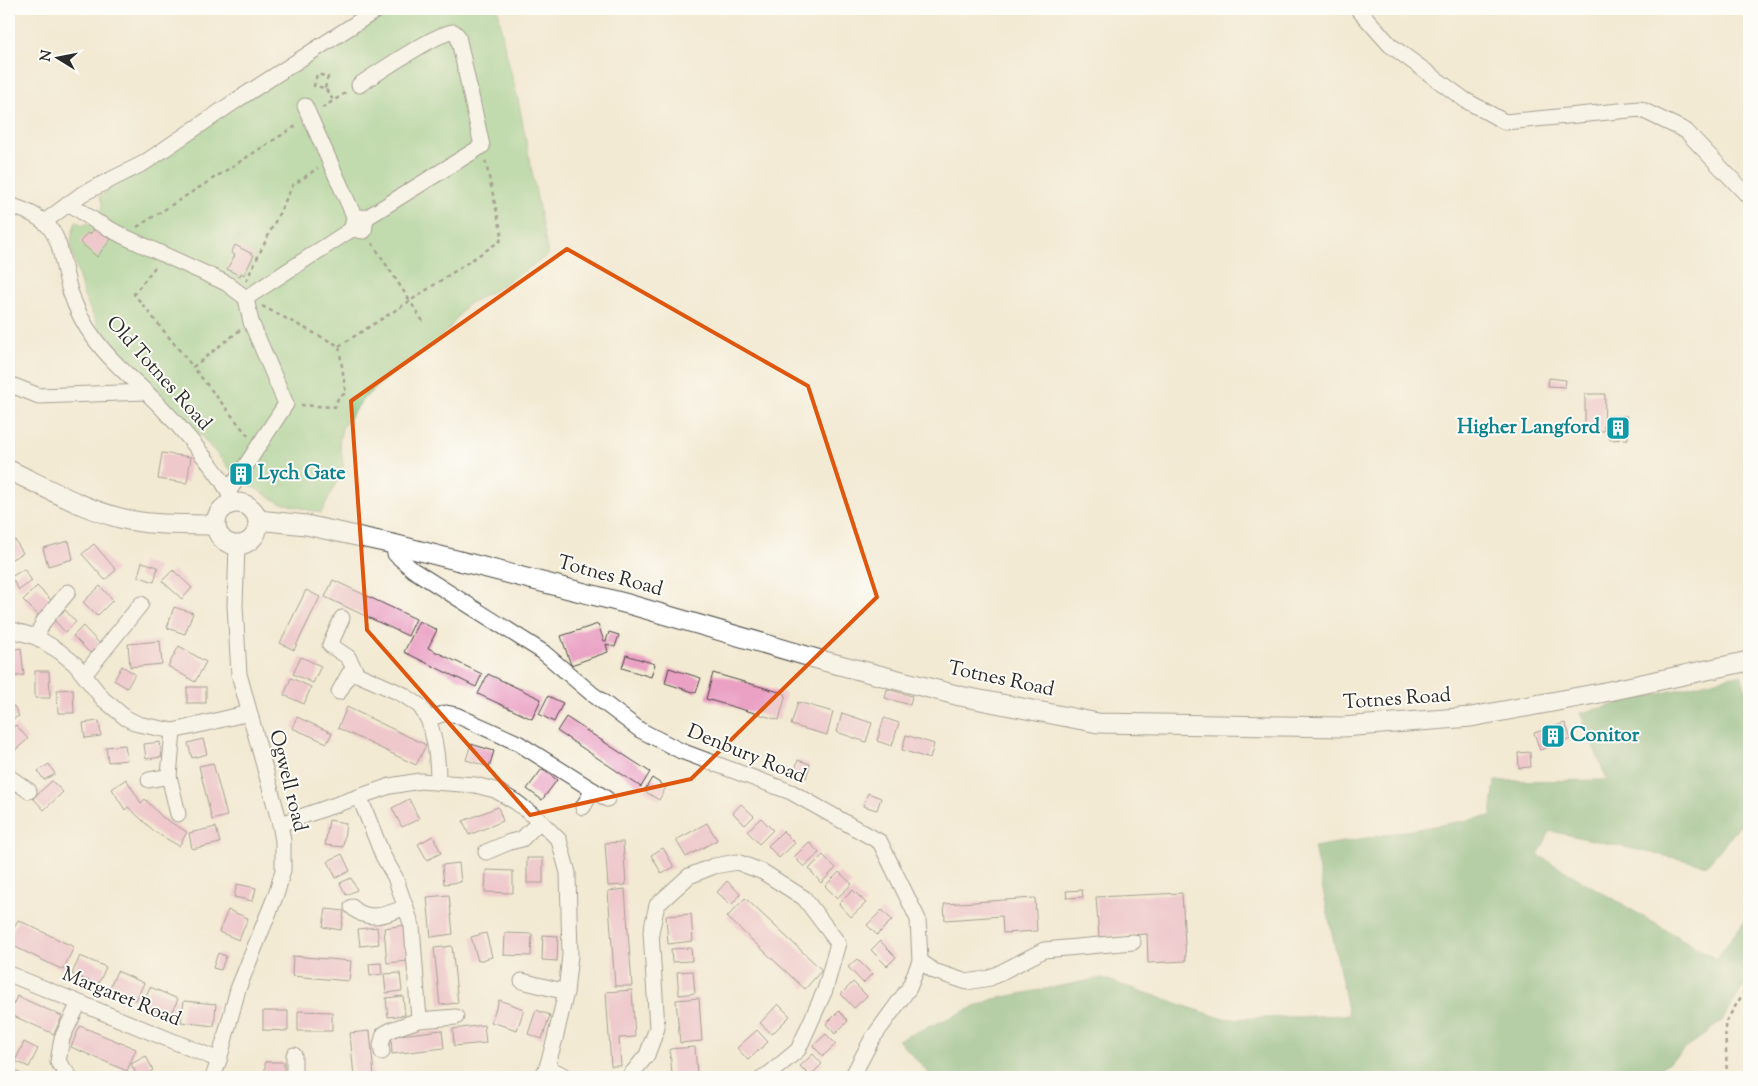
<svg xmlns="http://www.w3.org/2000/svg" width="1758" height="1086" font-family="'Sorts Mill Goudy',serif">
	<style>
		.green { fill: #87c981; stroke: #597a56 }
		.forest { fill: #6dad6f; stroke: #4c6c4d }
		.building { fill: #eaa1c4 }
		.lines { fill: none; stroke-linecap: round; stroke-linejoin: round }
		.minor-casing { stroke: #494844; stroke-width: 17 }
		.major-casing { stroke: #494844; stroke-width: 21 }
		.path { stroke: #494844; stroke-width: 2.5; stroke-dasharray: 4 4; stroke-linecap: butt }
		.minor { stroke: #fff; stroke-width: 15 }
		.major { stroke: #fff; stroke-width: 19 }
		.marked { fill: none; stroke: #df570e; stroke-width: 4; stroke-linejoin: round }
		.labels { text-anchor: middle; dominant-baseline: central; stroke-width: 4; stroke-linejoin: round; paint-order: stroke }
		.street-label { font-size: 20px; fill: #2b2b2b; stroke: #fdfcf7 }
		.culture-label { font-size: 20px; font-weight: bold; fill: #0d838f; stroke: #fdfcf7; text-anchor: start }
	</style>
	<rect width="100%" height="100%" fill="#fdfcf7"/>
	<filter id="ink" filterUnits="userSpaceOnUse"><feTurbulence type="fractalNoise" baseFrequency=".02" numOctaves="2"/><feDisplacementMap in="SourceGraphic" scale="10" xChannelSelector="R" yChannelSelector="G"/><feConvolveMatrix kernelMatrix="1 2 1 2 8 2 1 2 1" color-interpolation-filters="sRGB"/></filter>
	<filter id="wash" filterUnits="userSpaceOnUse"><feTurbulence type="fractalNoise" baseFrequency=".0096" numOctaves="4" result="noise"/><feDisplacementMap in="SourceGraphic" scale="20" xChannelSelector="R" yChannelSelector="G"/><feGaussianBlur stdDeviation="1.12" result="paint"/><feColorMatrix in="noise" values="0 0 0 0 0 0 0 0 0 0 0 0 0 0 0 0 0 1.4 0 .05"/><feComposite in="paint" operator="in"/></filter>
	<g filter="url(#wash)">
		<rect width="100%" height="100%" fill="#f3ead3"/>
		<path class="green" d="M383,9H498L504,44L518,99L548,255L497,289L466,305L448,330L433,345L398,367L363,399L342,428L339,442L344,467L321,513L278,502L238,478L202,437L142,376L121,357L103,335L84,297L71,246L72,234L76,221L82,225L91,223C99,214 106,207 99,196Z"/>
		<path class="forest" d="M1741,674L1749,700V815L1707,865L1550,831L1538,855L1716,959L1749,915V977L1722,1021L1649,1077H932L898,1040L993,999L1102,978L1224,1019L1349,1015L1314,847L1491,816L1495,781L1607,780L1580,713Z"/>
		<g id="blocks">
			<g class="building">
				<path d="M96,228L111,239L97,257L80,242L87,233L89,235Z"/>
				<path d="M235,245L254,255L244,275L241,273L240,276L227,269L235,255L231,253Z"/>
				<path d="M1549,378L1566,380L1565,387L1548,386Z"/>
				<path d="M1585,394H1605L1604,431H1585Z"/>
				<path d="M1627,416L1628,439L1610,440L1609,417Z"/>
				<path d="M162,453L191,457L187,483L158,479Z"/>
				<path d="M15,540L23,553L10,560L9,558V544Z"/>
				<path d="M69,541L73,559L48,566L43,548Z"/>
				<path d="M94,544L116,570L105,580L82,554Z"/>
				<path d="M142,562L158,567L154,582L138,576Z"/>
				<path d="M24,569L32,581L19,590L11,577Z"/>
				<path d="M173,570L192,588L182,599L162,581Z"/>
				<path d="M333,580L416,619L408,636L325,597Z"/>
				<path d="M37,586L53,602L39,616L23,600Z"/>
				<path d="M100,586L113,600L97,616L83,602Z"/>
				<path d="M306,590L320,597L294,650L280,643Z"/>
				<path d="M174,607L193,613L185,634L167,628Z"/>
				<path d="M65,610L76,622L65,632L54,620Z"/>
				<path d="M419,621L437,630L428,648L482,674L476,687L404,652Z"/>
				<path d="M598,624L604,641H606L609,632L619,635L615,647L606,644L608,652L571,665L561,636Z"/>
				<path d="M83,626L100,644L90,653L73,636Z"/>
				<path d="M160,641L162,664L130,667L128,644Z"/>
				<path d="M179,646L206,662L195,682L168,666Z"/>
				<path d="M21,648L24,675L10,677L9,650Z"/>
				<path d="M626,655L655,664L651,677L622,668Z"/>
				<path d="M301,657L321,666L313,683L293,674Z"/>
				<path d="M122,666L135,674L127,688L114,680Z"/>
				<path d="M669,668L701,678L696,693L665,683Z"/>
				<path d="M35,671H49L50,698H35Z"/>
				<path d="M713,673L786,694L779,720L706,699Z"/>
				<path d="M488,674L541,699L532,719L478,694Z"/>
				<path d="M291,678L311,687L304,704L284,695Z"/>
				<rect x="187" y="687" width="19" height="16"/>
				<path d="M73,689L74,713H58L57,690Z"/>
				<path d="M887,689L912,696L910,705L885,698Z"/>
				<path d="M548,696L563,703L554,722L539,714Z"/>
				<path d="M798,702L833,712L827,735L791,725Z"/>
				<path d="M14,706L19,716L9,721V708Z"/>
				<path d="M347,707L426,745L416,765L338,728Z"/>
				<path d="M842,713L872,723L866,742L837,732Z"/>
				<path d="M297,717L332,733L327,743L292,728Z"/>
				<path d="M566,717L650,772L641,787L557,731Z"/>
				<path d="M884,718L899,723L892,746L877,741Z"/>
				<path d="M99,721L101,736L85,738L83,723Z"/>
				<path d="M1565,723L1571,739L1540,750L1534,733Z"/>
				<path d="M16,725L28,739L12,753L9,749V731Z"/>
				<path d="M906,735L934,744L930,759L902,750Z"/>
				<path d="M203,739L207,754L192,758L188,743Z"/>
				<path d="M160,742L162,757L146,759L144,744Z"/>
				<path d="M471,744L494,751L489,767L466,760Z"/>
				<path d="M125,745L127,760L108,762L106,747Z"/>
				<path d="M1530,752L1531,767L1519,768L1518,753Z"/>
				<path d="M798,760L810,764L806,778L794,775Z"/>
				<path d="M213,763L227,816L212,820L199,766Z"/>
				<path d="M49,764L55,774L44,780L38,771Z"/>
				<path d="M542,769L557,780L542,800L527,789Z"/>
				<path d="M652,778L666,787L659,800L644,791Z"/>
				<path d="M126,779L141,803L145,799L162,817L187,832L179,846L155,832L128,807L125,810L112,789Z"/>
				<path d="M52,781L63,792L44,810L33,798Z"/>
				<path d="M868,793L881,798L877,810L863,806Z"/>
				<path d="M409,799L419,819L402,827L392,808Z"/>
				<path d="M741,804L754,816L745,825L733,813Z"/>
				<path d="M498,807L503,821L469,835L463,821Z"/>
				<path d="M761,818L773,830L759,844L747,831Z"/>
				<path d="M329,820L346,823L343,847L325,845Z"/>
				<path d="M707,823L717,840L686,857L676,840Z"/>
				<path d="M216,827L220,843L192,849L189,833Z"/>
				<path d="M783,831L795,843L779,858L768,846Z"/>
				<path d="M433,836L441,853L427,860L418,844Z"/>
				<path d="M623,842L626,885L608,886L605,843Z"/>
				<path d="M809,842L819,853L804,867L794,857Z"/>
				<path d="M663,848L674,867L662,874L651,855Z"/>
				<path d="M342,854L350,871L336,878L328,861Z"/>
				<path d="M823,855L836,868L821,883L809,869Z"/>
				<rect x="527" y="858" width="16" height="25"/>
				<path d="M459,863L461,882L444,884L442,865Z"/>
				<path d="M486,870L513,871V893L485,892Z"/>
				<path d="M839,872L852,884L837,898L825,886Z"/>
				<path d="M351,878L357,890L346,895L340,883Z"/>
				<path d="M727,881L741,894L731,905L717,892Z"/>
				<path d="M237,884L256,888L253,901L234,897Z"/>
				<path d="M625,889L632,986H615L608,891Z"/>
				<path d="M853,890L866,903L851,917L839,904Z"/>
				<path d="M1082,890L1083,897L1067,898L1066,891Z"/>
				<path d="M1182,893L1186,961L1148,963L1147,934L1099,937L1096,897Z"/>
				<path d="M449,895L453,934L431,937L427,897Z"/>
				<path d="M745,898L822,970L805,989L727,917Z"/>
				<path d="M1035,898L1037,931L1003,933L1002,916L945,920L944,904Z"/>
				<path d="M326,909L344,911L341,930L323,927Z"/>
				<path d="M228,910L248,918L239,940L219,932Z"/>
				<path d="M882,910L892,920L877,935L867,925Z"/>
				<path d="M691,914L693,941L668,944L666,916Z"/>
				<path d="M18,920L74,947L63,970L9,944V937Z"/>
				<path d="M405,925L409,961L387,963L384,928Z"/>
				<path d="M377,927L379,944L360,946L358,929Z"/>
				<path d="M486,933L492,957L478,961L471,937Z"/>
				<path d="M505,933L532,934L531,956L504,955Z"/>
				<path d="M543,935L558,936L557,961L542,960Z"/>
				<path d="M880,941L896,957L887,966L871,950Z"/>
				<path d="M452,946L458,1003L440,1005L434,948Z"/>
				<path d="M691,948L692,961L672,962L671,949Z"/>
				<path d="M218,953L226,956L221,970L213,968Z"/>
				<path d="M80,956L106,967L98,985L72,974Z"/>
				<path d="M293,956L351,961L349,981L292,976Z"/>
				<path d="M857,959L872,974L863,983L848,967Z"/>
				<path d="M381,963L382,974L370,976L369,964Z"/>
				<path d="M117,971L144,983L136,1000L109,989Z"/>
				<path d="M693,971L695,993L679,995L677,972Z"/>
				<path d="M400,973L402,991L386,993L384,974Z"/>
				<path d="M853,982L867,996L854,1008L841,994Z"/>
				<path d="M150,987L178,999L170,1017L142,1005Z"/>
				<path d="M632,990L635,1037L619,1038L621,1066H611L606,992Z"/>
				<path d="M17,996L62,1016L54,1034L9,1014Z"/>
				<path d="M403,996L405,1015L388,1017L386,998Z"/>
				<path d="M699,998L702,1041L680,1043L676,1000Z"/>
				<path d="M499,1000L524,1009L517,1030L491,1022Z"/>
				<path d="M184,1001L216,1004L214,1026L181,1022Z"/>
				<path d="M778,1004L790,1016L772,1034L760,1023Z"/>
				<path d="M536,1010L550,1015L542,1039L528,1034Z"/>
				<path d="M263,1011H288V1031L263,1030Z"/>
				<path d="M298,1011L332,1012V1031H298Z"/>
				<path d="M839,1011L848,1021L835,1034L826,1024Z"/>
				<path d="M484,1025L486,1043L454,1046L453,1029Z"/>
				<path d="M80,1026L136,1049L127,1071L71,1047Z"/>
				<path d="M442,1030L444,1048L392,1054L391,1036Z"/>
				<path d="M757,1030L768,1042L748,1060L737,1048Z"/>
				<path d="M370,1031L374,1077H354L350,1033Z"/>
				<path d="M826,1034L836,1044L823,1056L813,1046Z"/>
				<path d="M24,1042L38,1049L29,1067L15,1061Z"/>
				<path d="M695,1047L697,1075L672,1076L670,1049Z"/>
				<path d="M813,1054L822,1064L810,1076L800,1066Z"/>
				<path d="M146,1056L153,1070L149,1073L159,1077H145L146,1074L138,1077L131,1064Z"/>
				<rect x="265" y="1062" width="19" height="15"/>
				<path d="M9,1068L21,1074L20,1077H9Z"/>
			</g>
		</g>
	</g>
	<g filter="url(#ink)">
		<use href="#blocks" fill-opacity="0" stroke="#494844" stroke-width="1"/>
		<g class="lines">
			<g class="minor-casing">
				<g id="minor">
					<path d="M1358,9L1390,45L1465,100L1505,122L1640,109L1686,131L1749,197"/>
					<path d="M359,85C376,74 439,31 454,32L458,36L482,146L366,218"/>
					<path d="M305,106L354,216"/>
					<path d="M69,203L95,221L123,236L226,283L246,298L352,229L364,231L366,218L354,216L352,229"/>
					<path d="M9,205C65,222 56,243 70,291C75,306 84,325 94,338C109,359 128,375 147,393C168,413 187,435 205,458C216,472 228,486 232,503"/>
					<path d="M44,222L82,194L144,163L237,100L378,9"/>
					<path d="M9,384L39,396L146,392"/>
					<path d="M229,491L286,404L251,322L246,298"/>
					<path d="M393,544L395,554L413,570L543,652L591,693L640,730L681,751L791,792L880,842L918,919L920,961L909,988L872,1039L852,1077"/>
					<path d="M342,618L330,645L348,657L357,674L402,694L420,706L428,719"/>
					<path d="M9,629L36,637L59,651L75,664L103,699L126,718L138,724L173,731L249,713"/>
					<path d="M36,637L44,621L68,592"/>
					<path d="M84,675L141,604"/>
					<path d="M339,692L349,674H357"/>
					<path d="M173,731L169,776L178,814"/>
					<path d="M9,777L29,791"/>
					<path d="M149,780L169,776"/>
					<path d="M438,781C438,759 436,740 428,719L446,713L456,715L518,743L607,799"/>
					<path d="M360,798L383,856L395,877L412,926L419,1020L456,1017"/>
					<path d="M583,807L593,790"/>
					<path d="M280,824L390,786L420,781L475,785L495,790L516,802L540,821L559,840L568,873L570,955L566,992L555,1039L547,1067L542,1077"/>
					<path d="M486,852L510,842L522,839L540,821"/>
					<path d="M352,907C368,923 388,914 406,907"/>
					<path d="M920,961L934,971L967,982L990,978L1044,950L1133,942"/>
					<path d="M9,974L219,1060"/>
					<path d="M522,981L566,992"/>
					<path d="M382,1052L381,1045L384,1034L393,1029L419,1020"/>
					<path d="M294,1055V1077"/>
					<path d="M547,1067L567,1077"/>
					<path d="M70,1077L58,1062L62,1038L79,1003"/>
					<path d="M213,1077L219,1060L238,989L277,892L283,870V841L280,824L239,674L235,606L237,545"/>
					<path d="M629,1077L647,1055L657,1028L651,932L657,905L689,876L714,866L737,862L763,872L804,898L838,943L825,990L798,1050L769,1074L763,1077"/>
				</g>
			</g>
			<g class="major-casing">
				<g id="major">
					<path d="M9,470C45,487 81,508 120,518C150,526 185,524 216,525"/>
					<circle cx="237" cy="524" r="21"/>
					<path d="M258,520L306,525L393,544L628,604L824,661L960,696L1098,723L1343,727L1471,717L1600,693L1749,661"/>
				</g>
			</g>
			<g class="path">
				<path d="M325,88L328,77L317,74L314,86L325,88L333,100"/>
				<path d="M322,108L347,92"/>
				<path d="M137,227L299,124"/>
				<path d="M372,243L410,301L500,241L502,235L485,159"/>
				<path d="M155,267L134,294L193,367"/>
				<path d="M246,281L293,185L318,168"/>
				<path d="M262,306L339,346L346,394C338,395 337,400 335,407L300,405"/>
				<path d="M240,330L193,367L249,437"/>
				<path d="M339,346L410,301L424,323"/>
				<path d="M1727,1077L1725,1023L1749,984"/>
			</g>
			<use href="#minor" class="minor"/>
			<use href="#major" class="major"/>
		</g>
	</g>
	<path d="M0 0H1758V1086H0ZM567,249L808,386L877,597L691,779L530,815L367,630L351,401Z" fill="#f3ead3" fill-opacity=".55" fill-rule="evenodd"/>
	<path class="marked" d="M567,249L808,386L877,597L691,779L530,815L367,630L351,401Z"/>
	<defs>
		<g id="building-square" transform="scale(1.25)"><rect x="-9" y="-9" width="18" height="18" rx="4" fill="#0f9aa8" stroke="#fdfcf7"/><path d="M-4-6H4V6H1V3H-1V6H-4ZM-2.5-4.3h1.7v1.8h-1.7ZM.8-4.3h1.7v1.8H.8ZM-2.5-1h1.7V.8h-1.7ZM.8-1h1.7V.8H.8Z" fill="#fff"/></g>
	</defs>
	<g fill-rule="evenodd">
		<use href="#building-square" x="1618" y="428"/>
		<use href="#building-square" x="241" y="474"/>
		<use href="#building-square" x="1553" y="736"/>
	</g>
	<g class="labels">
		<g class="street-label">
			<text transform="translate(158 374) rotate(48)">Old Totnes Road</text>
			<text transform="translate(610 577) rotate(15)">Totnes Road</text>
			<text transform="translate(1001 680) rotate(12)">Totnes Road</text>
			<text transform="translate(1397 700) rotate(-4)">Totnes Road</text>
			<text transform="translate(746 755) rotate(22)">Denbury Road</text>
			<text transform="translate(287 781) rotate(76)">Ogwell road</text>
			<text transform="translate(121 998) rotate(22)">Margaret Road</text>
		</g>
		<g class="culture-label">
			<text x="1600" y="428" text-anchor="end">Higher Langford</text>
			<text x="258" y="474">Lych Gate</text>
			<text x="1570" y="736">Conitor</text>
		</g>
	</g>
	<rect width="1758" height="1086" fill="none" stroke="#fdfcf7" stroke-width="30"/>
	<g transform="translate(58 58) rotate(280)" stroke="#fdfcf7" stroke-width="4" paint-order="stroke">
	<path d="M0-4L9 19L0 12L-9 19Z" fill="#2b2b2b"/>
	<text y="-8" font-size="14" font-weight="bold" text-anchor="middle" fill="#2b2b2b">N</text>
	</g>
</svg>
